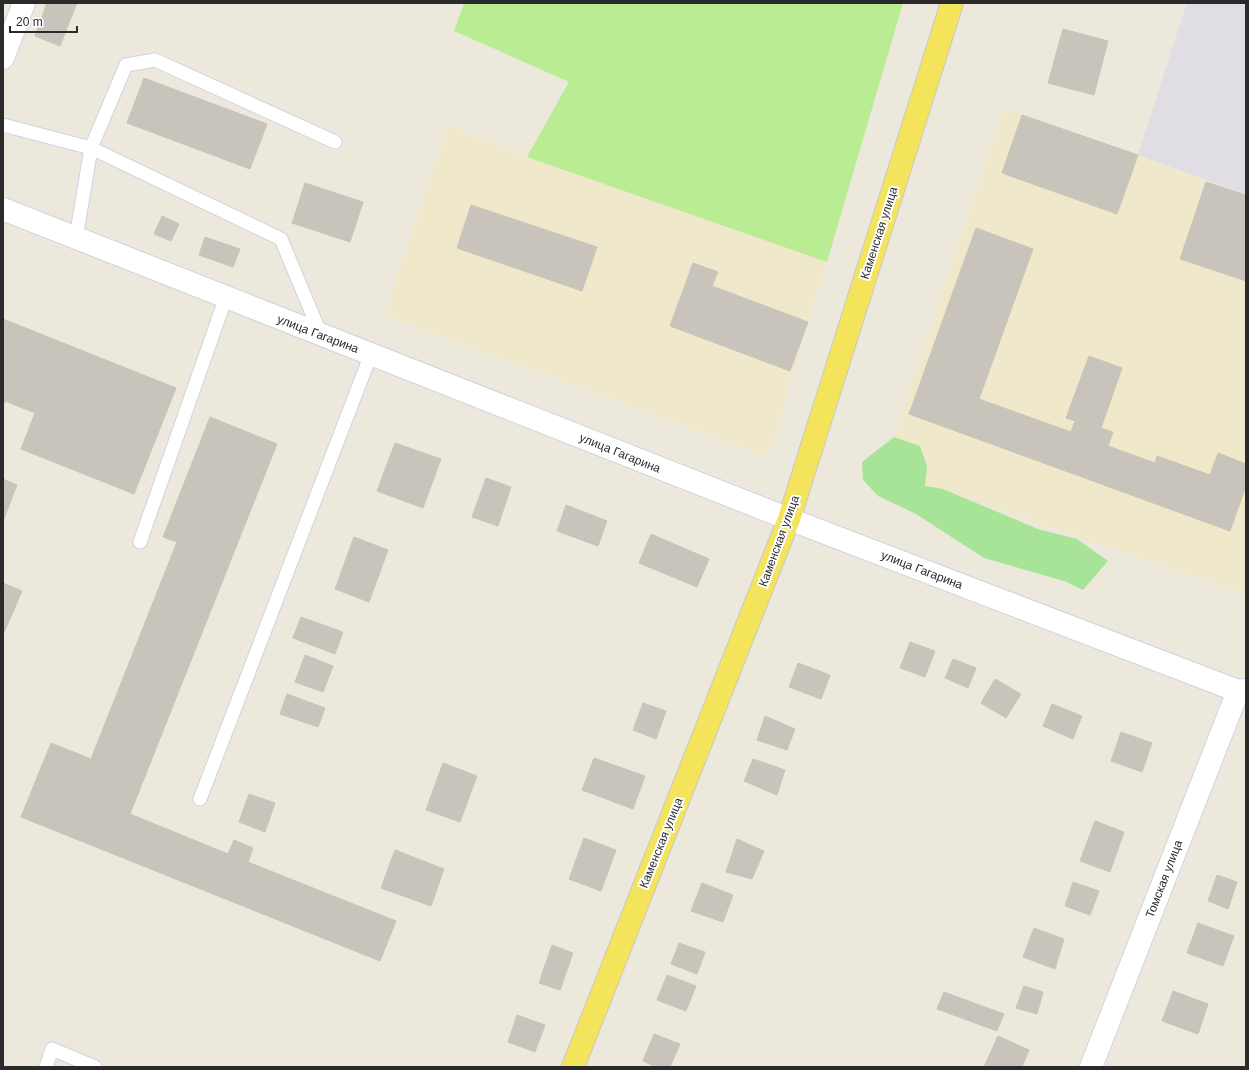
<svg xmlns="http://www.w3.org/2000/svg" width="1249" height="1070" font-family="Helvetica,sans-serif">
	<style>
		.industrial { fill: #e0dde5 }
		.education { fill: #efe8cb }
		.green { fill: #a8e497 }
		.pitch { fill: #baec93 }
		.building { fill: #c8c4bc; stroke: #c8c4b6 }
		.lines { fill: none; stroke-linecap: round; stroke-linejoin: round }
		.lane-casing { stroke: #d1d2e3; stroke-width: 15 }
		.street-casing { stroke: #d1d2e3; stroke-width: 24 }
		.secondary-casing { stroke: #d1d2e3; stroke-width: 24 }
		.primary-casing { stroke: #c8c8c8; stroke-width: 24 }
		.lane { stroke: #fff; stroke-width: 13 }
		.street { stroke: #fff; stroke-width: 22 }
		.secondary { stroke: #fff; stroke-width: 22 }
		.primary { stroke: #f3e45b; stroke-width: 22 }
		.labels { text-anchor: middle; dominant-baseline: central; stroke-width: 4; stroke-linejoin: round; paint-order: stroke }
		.street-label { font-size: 12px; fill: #2a2a2a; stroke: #fff }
	</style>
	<rect width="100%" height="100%" fill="#ede8dc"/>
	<path class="industrial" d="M1187,3H1246V194L1138,155Z"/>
	<g class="education">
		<path d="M1003,109L1022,115L1138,155L1206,182L1246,195V594L883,470Z"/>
		<path d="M448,125L527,157L827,262L768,457L384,315Z"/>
	</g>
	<path class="green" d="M894,437L920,446L927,466L925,486L943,489L1038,529L1077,539L1108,561L1083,590L1064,581L984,558L916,514L878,496L863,480L862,462Z"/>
	<path class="pitch" d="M464,3H903L827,262L527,157L569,82L454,31Z"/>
	<g class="building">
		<path d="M47,3H77L60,46L35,36Z"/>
		<path d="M1063,29L1108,41L1094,95L1048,83Z"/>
		<path d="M144,78L267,124L250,169L127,123Z"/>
		<path d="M1022,115L1138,155L1117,214L1002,173Z"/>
		<path d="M1206,182L1246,195V281L1180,259Z"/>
		<path d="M305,183L363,202L350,242L292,223Z"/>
		<path d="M471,205L597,247L582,291L457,248Z"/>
		<path d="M162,216L179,224L171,241L154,234Z"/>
		<path d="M976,228L1033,249L979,399L1071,432L1075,421L1066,418L1089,356L1122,368L1101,428L1113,432L1108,446L1155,463L1157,456L1210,475L1218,453L1246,464V486L1230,531L909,414Z"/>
		<path d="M205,237L240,249L233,267L199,255Z"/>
		<path d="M693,263L718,272L712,286L808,322L790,371L670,326Z"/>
		<path d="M3,319L176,388L134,494L21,449L35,413L5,401L3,406Z"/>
		<path d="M210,417L277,444L130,814L228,854L234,840L253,848L248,862L396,921L380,961L21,817L51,743L91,759L177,542L163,537Z"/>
		<path d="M395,443L441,459L423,508L377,491Z"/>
		<path d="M486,478L511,487L498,526L472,517Z"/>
		<path d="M3,479L17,485L3,521Z"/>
		<path d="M566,505L607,521L598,546L557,531Z"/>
		<path d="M651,534L709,559L697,587L639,563Z"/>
		<path d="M354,537L388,550L369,602L335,589Z"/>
		<path d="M3,583L22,591L3,635Z"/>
		<path d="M301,617L343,632L335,654L293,638Z"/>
		<path d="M910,642L935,651L925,677L900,668Z"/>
		<path d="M305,655L333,666L323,692L295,682Z"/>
		<path d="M953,659L976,668L968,688L945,678Z"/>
		<path d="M798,663L830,675L821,699L789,687Z"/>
		<path d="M995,679L1021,694L1006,718L981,703Z"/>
		<path d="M287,694L325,708L318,727L280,714Z"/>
		<path d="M643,703L666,711L656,739L633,730Z"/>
		<path d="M1052,704L1082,716L1073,739L1043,726Z"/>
		<path d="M765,716L795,729L787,750L757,740Z"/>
		<path d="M1121,732L1152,743L1142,772L1111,761Z"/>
		<path d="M594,758L645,776L633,809L582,790Z"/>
		<path d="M753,759L785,770L777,795L744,781Z"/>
		<path d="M443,763L477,776L460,822L426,810Z"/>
		<path d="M249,794L275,803L265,832L239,822Z"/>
		<path d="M1095,821L1124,832L1110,872L1080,861Z"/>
		<path d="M584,838L616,850L601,891L569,879Z"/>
		<path d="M737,839L764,851L752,879L726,872Z"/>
		<path d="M395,850L444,869L431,906L381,888Z"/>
		<path d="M1217,875L1237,882L1228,909L1208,901Z"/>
		<path d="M1073,882L1099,891L1090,915L1065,906Z"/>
		<path d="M702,883L733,895L723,922L691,911Z"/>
		<path d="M1198,923L1234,936L1223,966L1187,953Z"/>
		<path d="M1034,928L1064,939L1055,969L1023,957Z"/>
		<path d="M679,943L705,952L697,974L671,964Z"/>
		<path d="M552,945L573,953L560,990L539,983Z"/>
		<path d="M667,975L696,986L686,1011L657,1000Z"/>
		<path d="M1024,986L1043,992L1037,1014L1016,1008Z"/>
		<path d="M1173,991L1208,1004L1198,1034L1162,1021Z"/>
		<path d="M944,992L1004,1014L997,1031L937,1009Z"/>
		<path d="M517,1015L545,1025L535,1052L508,1042Z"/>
		<path d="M654,1034L680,1044L670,1067H656L643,1061Z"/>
		<path d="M998,1036L1029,1050L1022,1067H984Z"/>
	</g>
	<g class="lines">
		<g class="lane-casing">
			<g id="lane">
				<path d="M3,125L91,148L281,239L321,335"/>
				<path d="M76,238L91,148L126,65L155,60L335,142"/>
				<path d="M140,542L226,297"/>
				<path d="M200,799L371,354"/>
				<path d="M46,1067L52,1049L95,1067"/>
			</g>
		</g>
		<g class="street-casing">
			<g id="street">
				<path d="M3,58L24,3"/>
				<path d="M1091,1067L1238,691"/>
			</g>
		</g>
		<g class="secondary-casing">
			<path id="secondary" d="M3,209L789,519L1238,691L1246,690"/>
		</g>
		<g class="primary-casing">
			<path id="primary" d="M573,1067L789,519L952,3"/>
		</g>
		<use href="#lane" class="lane"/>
		<use href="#street" class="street"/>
		<use href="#secondary" class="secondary"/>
		<use href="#primary" class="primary"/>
	</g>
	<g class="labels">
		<g class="street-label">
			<text transform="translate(879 233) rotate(-72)">Каменская улица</text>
			<text transform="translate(318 334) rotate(21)">улица Гагарина</text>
			<text transform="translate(620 453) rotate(22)">улица Гагарина</text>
			<text transform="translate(779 541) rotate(-70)">Каменская улица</text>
			<text transform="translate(922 570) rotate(21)">улица Гагарина</text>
			<text transform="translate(661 843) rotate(-68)">Каменская улица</text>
			<text transform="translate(1164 879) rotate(-69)">Томская улица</text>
		</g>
	</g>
	<rect width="1249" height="1070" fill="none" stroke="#2a2a2a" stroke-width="8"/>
	<path d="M10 26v6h67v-6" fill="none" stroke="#2a2a2a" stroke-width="2"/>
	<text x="16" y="26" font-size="12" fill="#2a2a2a" stroke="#ffffff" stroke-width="3" paint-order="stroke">20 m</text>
</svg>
